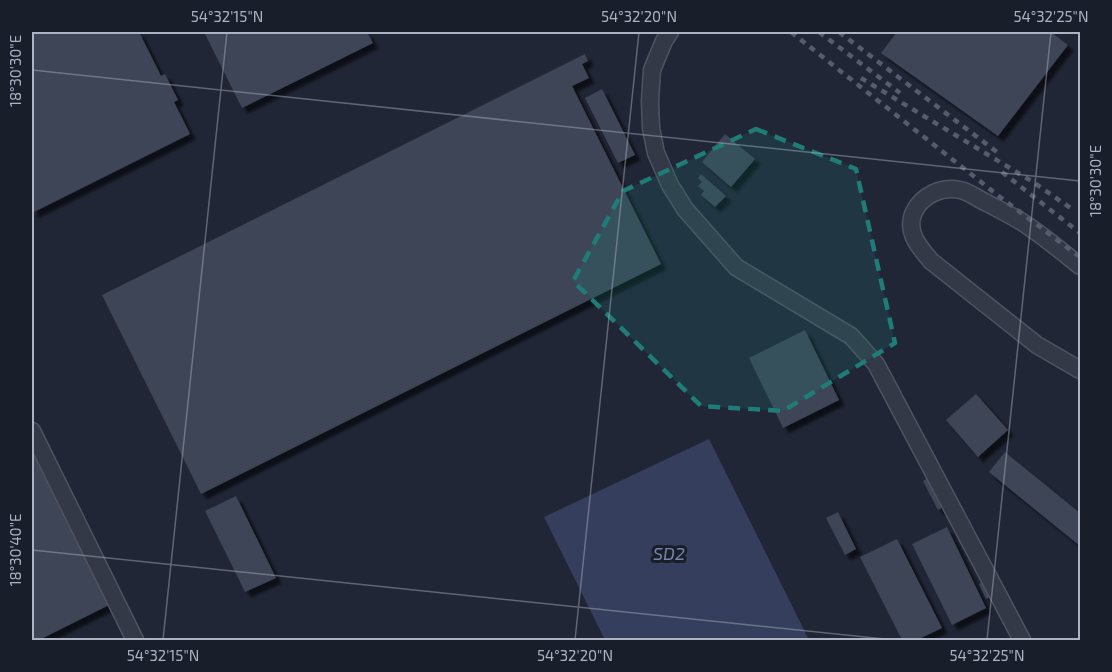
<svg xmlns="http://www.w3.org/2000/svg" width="1112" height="672" font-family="'Exo 2',sans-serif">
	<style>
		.water { fill: #353f5d }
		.building { fill: #3d4457; filter: url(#shadow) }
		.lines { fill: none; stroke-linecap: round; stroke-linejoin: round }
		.minor-casing { stroke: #4e5362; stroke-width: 19 }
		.minor { stroke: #343947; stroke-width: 16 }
		.rail { stroke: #565c6e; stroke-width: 4.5; stroke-dasharray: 6 6; stroke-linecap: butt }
		.marked { fill: #1f7c77; fill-opacity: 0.2; stroke: #1f7c77; stroke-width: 4.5; stroke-dasharray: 12 8; stroke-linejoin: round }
		.ticks { fill: none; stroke: #aeb3c4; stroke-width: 1.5; stroke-opacity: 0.45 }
		.labels { text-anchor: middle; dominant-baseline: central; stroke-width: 6; stroke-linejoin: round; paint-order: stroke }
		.water-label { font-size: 18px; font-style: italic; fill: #7785ab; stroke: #191e2b }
		.neatline { fill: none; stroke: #aeb3c4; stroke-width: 2 }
		.ticks-label { font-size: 15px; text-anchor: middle; fill: #aeb3c4 }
	</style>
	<defs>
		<filter id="shadow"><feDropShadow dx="5.5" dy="5.5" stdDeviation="1.5" flood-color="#0009"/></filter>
	</defs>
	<rect width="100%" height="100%" fill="#212636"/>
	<path class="water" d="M709,439L809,640H605L544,517Z"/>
	<g class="building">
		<path d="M32,32H139L161,76L165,74L178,100L174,102L190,134L32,213Z"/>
		<path d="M204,32H367L373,43L242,108Z"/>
		<path d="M897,32H1051L1068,45L998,136L881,53Z"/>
		<path d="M585,54L588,61L582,64L589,78L572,86L661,264L201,494L102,295Z"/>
		<path d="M602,89L635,155L618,163L585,98Z"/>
		<path d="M725,134L755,159L731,187L702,162Z"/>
		<path d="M701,174L726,196L715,207L701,195L704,191L698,186L702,182L698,178Z"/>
		<path d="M805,330L839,400L783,428L749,358Z"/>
		<path d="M976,394L1008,430L978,457L946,420Z"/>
		<path d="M32,450L109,605L39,640H32Z"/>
		<path d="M1005,452L1080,513V546L989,472Z"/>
		<path d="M933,475L948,504L938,510L923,481Z"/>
		<path d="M236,496L276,578L245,592L205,511Z"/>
		<path d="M838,512L856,549L845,555L826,518Z"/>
		<path d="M947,527L986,608L952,625L912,544Z"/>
		<path d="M897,539L942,628L917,640H902L860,557Z"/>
		<path d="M987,580L994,595L986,599L979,584Z"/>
	</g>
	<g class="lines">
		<g class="minor-casing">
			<g id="minor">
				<path d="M670,32L664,41L652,70L650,101L651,128L656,153L670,185L685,209L736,267L851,336L876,364L1022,640"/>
				<path d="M1080,266C1062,252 1045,237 1025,224C1013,216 998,209 985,202C976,198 970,192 960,190C942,186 922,195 914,212C905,231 919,247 931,261L1037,345L1080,370"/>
				<path d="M32,431L135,640"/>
			</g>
		</g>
		<use href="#minor" class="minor"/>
		<g class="rail">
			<path d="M791,32L1000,197L1080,257"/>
			<path d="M819,32L900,93"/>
			<path d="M839,32L997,152"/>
			<path d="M861,78L1033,182L1072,209"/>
			<path d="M1002,172L1080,233"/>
		</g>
	</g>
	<path class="marked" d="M756,129L856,169L895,343L783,411L701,406L573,281L623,191Z"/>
	<path class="ticks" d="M32,70L1080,181M32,550L894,640M163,640L227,32M575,640L639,32M987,640L1051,32"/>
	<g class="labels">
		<g class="water-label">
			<text x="669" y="553">SD2</text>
		</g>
	</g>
	<rect width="1112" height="672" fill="none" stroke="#191e2b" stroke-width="66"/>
	<rect x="33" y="33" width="1046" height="606" class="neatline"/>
	<g class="ticks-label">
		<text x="227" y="22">54°32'15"N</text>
		<text x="639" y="22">54°32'20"N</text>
		<text x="1051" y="22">54°32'25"N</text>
		<text transform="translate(16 71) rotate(-90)" y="5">18°30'30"E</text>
		<text transform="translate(1096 181) rotate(-90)" y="5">18°30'30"E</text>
		<text transform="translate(16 550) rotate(-90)" y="5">18°30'40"E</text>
		<text x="163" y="661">54°32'15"N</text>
		<text x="575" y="661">54°32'20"N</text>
		<text x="987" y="661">54°32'25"N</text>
	</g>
</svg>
